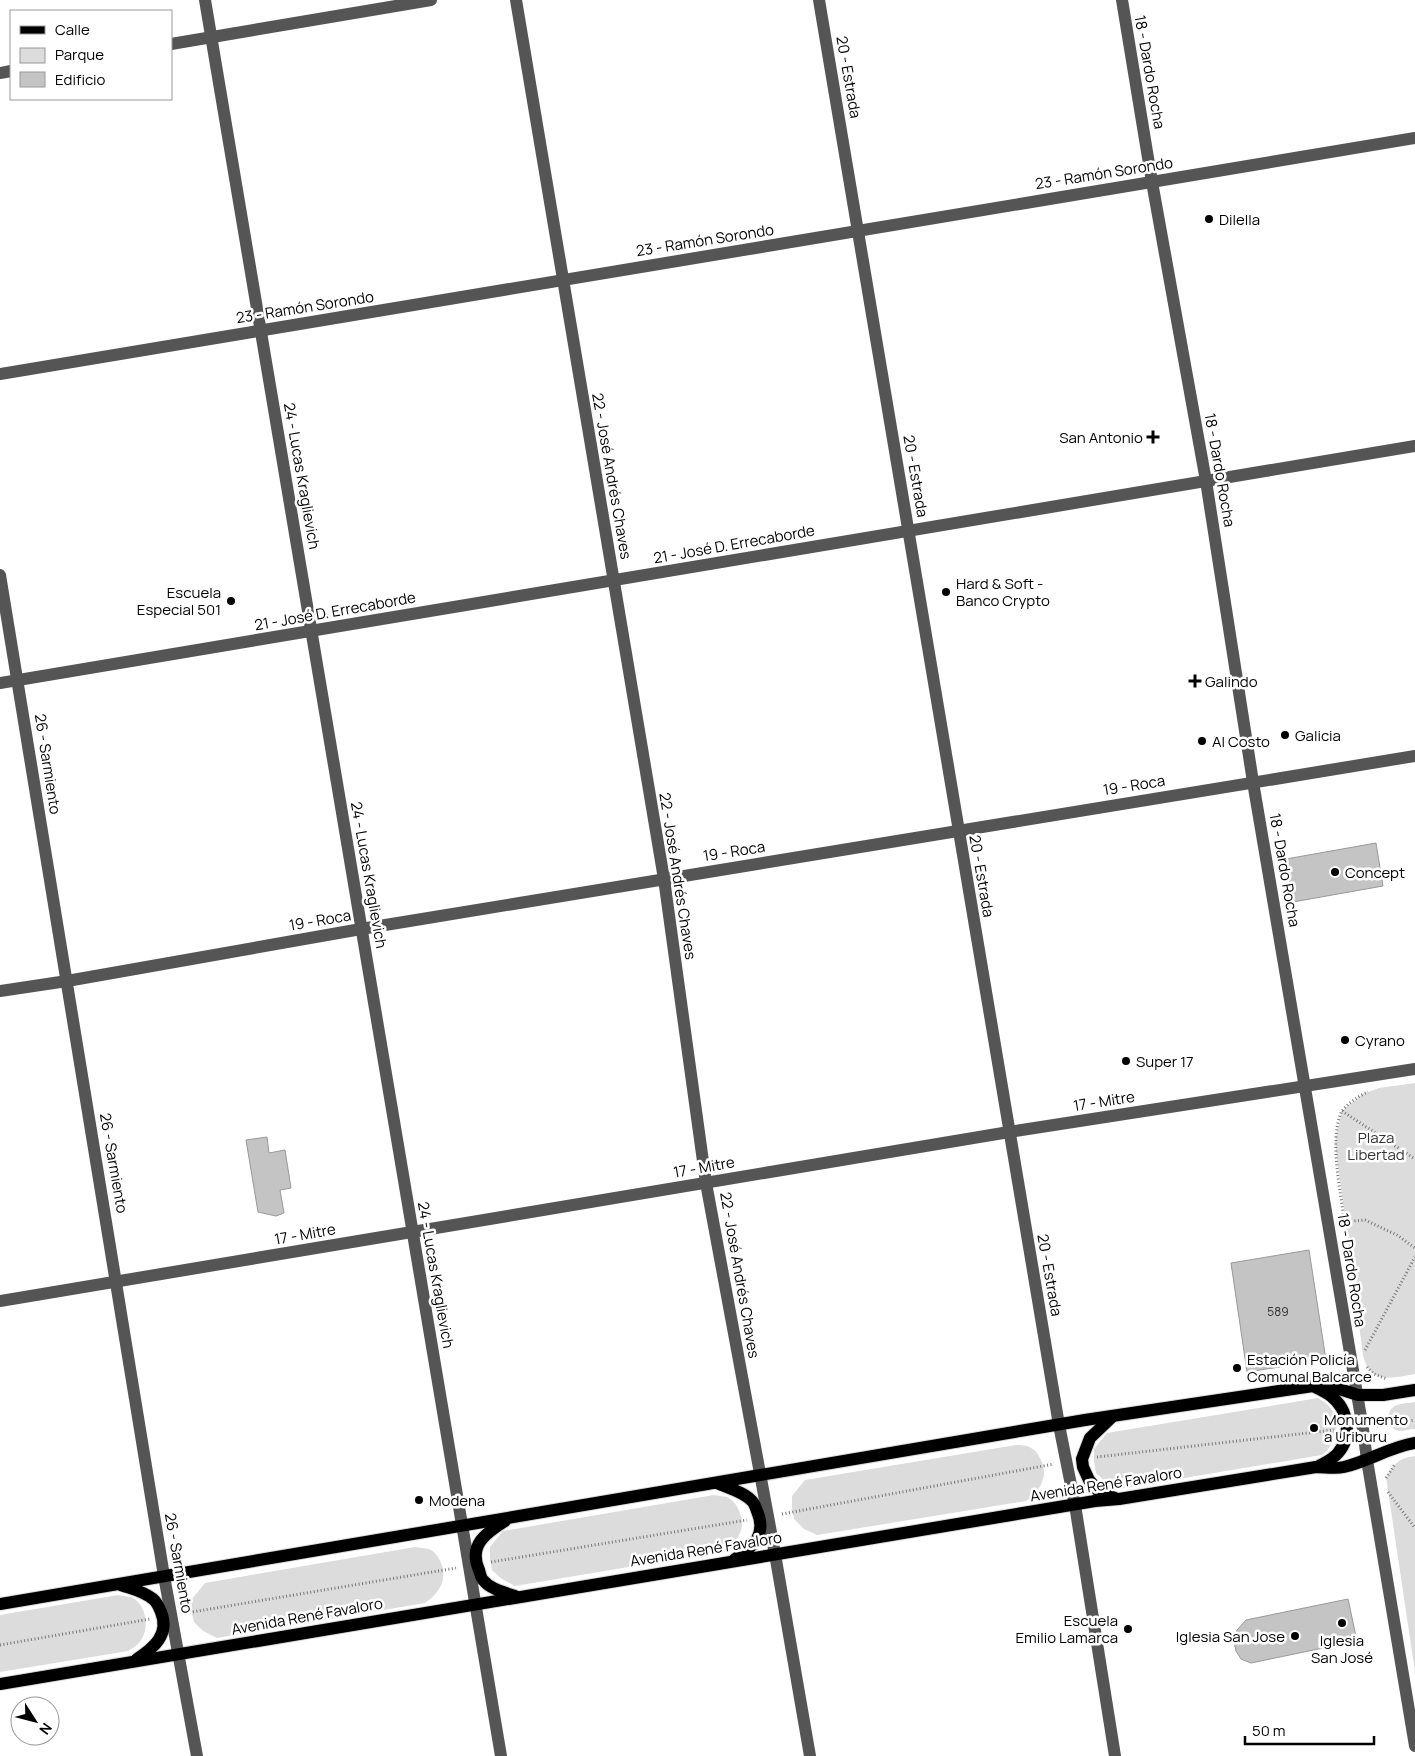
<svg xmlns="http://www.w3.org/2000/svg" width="1415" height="1756" font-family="Manrope,sans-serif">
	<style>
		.green { fill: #dcdcdc }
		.building { fill: #c4c4c4; stroke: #999 }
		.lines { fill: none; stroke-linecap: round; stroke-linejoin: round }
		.major-casing { stroke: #dbdbdb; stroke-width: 14 }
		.path { stroke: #777; stroke-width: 3; stroke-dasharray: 1 2.5; stroke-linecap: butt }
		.minor { stroke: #555; stroke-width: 12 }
		.major { stroke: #000; stroke-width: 12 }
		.poi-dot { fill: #000; stroke: #fff; stroke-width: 2 }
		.labels { text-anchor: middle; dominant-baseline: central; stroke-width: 5; stroke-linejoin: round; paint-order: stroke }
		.number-label { font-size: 12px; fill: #313131 }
		.street-label { font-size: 15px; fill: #000; stroke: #fff }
		.poi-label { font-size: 15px; fill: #000; stroke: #fff; text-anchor: start }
		.park-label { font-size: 15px; fill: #333; stroke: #fff }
	</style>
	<rect width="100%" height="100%" fill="#fff"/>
	<g class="green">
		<path d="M1415,1083V1374C1392,1378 1370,1385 1363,1355L1335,1142L1342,1111L1363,1094L1379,1088Z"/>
		<path d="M1318,1398C1321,1400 1325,1402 1328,1405C1343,1420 1337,1443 1322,1455L1119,1489L1106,1482L1096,1473L1094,1461V1449L1107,1433Z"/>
		<path d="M1415,1402V1429C1410,1429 1404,1431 1399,1431C1387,1429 1384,1412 1395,1406C1401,1403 1409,1403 1415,1402Z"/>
		<path d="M1016,1445C1020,1445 1027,1445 1031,1448C1036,1450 1039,1456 1041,1460C1049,1477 1040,1491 1026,1501L817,1535L804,1529L794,1519L792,1508V1496L805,1480Z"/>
		<path d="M1415,1456V1672L1386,1477C1395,1463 1399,1458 1415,1456Z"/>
		<path d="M714,1495C718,1496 725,1496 729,1498C734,1501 737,1506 739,1511C747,1528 738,1541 724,1551L515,1586L502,1579L492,1570L490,1558V1547L503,1531Z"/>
		<path d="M415,1547C420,1548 427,1548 431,1550C436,1553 439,1558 441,1563C448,1580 439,1593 425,1603L217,1638L203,1631L194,1622L191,1610L192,1599L205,1583Z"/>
		<path d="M118,1595C122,1596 129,1596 133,1598C148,1607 150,1632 138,1644C135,1647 131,1649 128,1651L0,1672V1615Z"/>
	</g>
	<g class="building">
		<path d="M1376,843L1383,886L1293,902L1286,859Z"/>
		<path d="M267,1137L269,1153L285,1150L291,1188L280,1190L284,1213L276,1216L258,1212L246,1140Z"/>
		<path d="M1309,1250L1326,1360L1247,1372L1231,1263Z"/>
		<path d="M1348,1599L1357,1641L1251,1663L1241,1659L1236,1651L1234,1642L1237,1630L1246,1620Z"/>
	</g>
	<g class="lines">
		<g class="major-casing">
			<g id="major">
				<path d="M1313,1386C1319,1389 1326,1392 1331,1396C1348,1409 1353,1436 1338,1453C1333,1459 1326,1462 1319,1466"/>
				<path d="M1112,1417L1090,1438L1082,1459L1083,1467L1089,1480L1100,1493L1115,1498"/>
				<path d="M717,1483C728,1488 744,1492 752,1501C754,1503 756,1508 757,1511C767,1534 754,1547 735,1559"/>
				<path d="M505,1521C486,1533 468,1545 479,1570C480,1573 481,1579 484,1581C490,1589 506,1593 515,1596"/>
				<path d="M121,1585C132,1589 143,1591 153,1599C157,1602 159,1607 161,1612C170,1634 154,1648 137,1659"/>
				<path d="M0,1604L1085,1420L1313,1386H1330L1358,1395H1383L1415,1390"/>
				<path d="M0,1684L1095,1501L1119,1499L1316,1467C1325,1467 1335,1469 1344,1467C1369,1461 1390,1447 1415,1443"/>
			</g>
		</g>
		<g class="path">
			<path d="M1342,1111L1415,1159"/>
			<path d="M1344,1221C1341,1191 1329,1141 1341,1113C1345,1105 1360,1095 1368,1092"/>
			<path d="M1344,1222L1365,1220L1397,1235L1415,1248"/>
			<path d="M1365,1350L1415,1257"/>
			<path d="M1367,1367L1374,1374L1387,1379"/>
			<path d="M1377,1426L1415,1420"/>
			<path d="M1097,1457L1334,1430"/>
			<path d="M1386,1478L1395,1464"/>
			<path d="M1388,1492L1415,1528"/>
			<path d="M782,1514L1054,1464"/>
			<path d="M491,1562L747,1520"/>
			<path d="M186,1613L456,1568"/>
			<path d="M0,1645L150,1619"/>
		</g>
		<g class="minor">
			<path d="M205,0L501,1756"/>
			<path d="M516,0L664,879L706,1183L775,1554L810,1756"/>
			<path d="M819,0L1059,1425L1075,1505L1115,1756"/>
			<path d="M1122,0L1152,182L1206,481L1253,782L1363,1429L1367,1460L1415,1746"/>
			<path d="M171,44L431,0"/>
			<path d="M0,73L11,71"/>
			<path d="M0,374L1415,138"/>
			<path d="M0,575L164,1576L197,1756"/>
			<path d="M0,683L1415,446"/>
			<path d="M0,991L67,981L361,929L1415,756"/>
			<path d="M0,1301L1009,1132L1415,1069"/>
		</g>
		<use href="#major" class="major"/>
	</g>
	<g class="poi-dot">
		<circle cx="1209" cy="219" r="5"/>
		<path d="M1150.5 429.5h5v5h5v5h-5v5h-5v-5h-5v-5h5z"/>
		<circle cx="946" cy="592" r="5"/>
		<circle cx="231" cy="601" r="5"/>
		<path d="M1192.5 673.5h5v5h5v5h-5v5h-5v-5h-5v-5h5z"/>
		<circle cx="1285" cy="735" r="5"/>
		<circle cx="1202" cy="741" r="5"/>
		<circle cx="1335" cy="872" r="5"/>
		<circle cx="1345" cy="1040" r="5"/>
		<circle cx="1126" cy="1061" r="5"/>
		<circle cx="1237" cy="1368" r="5"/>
		<circle cx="1314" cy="1428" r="5"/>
		<circle cx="419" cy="1500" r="5"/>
		<circle cx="1342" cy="1623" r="5"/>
		<circle cx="1128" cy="1629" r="5"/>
		<circle cx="1295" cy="1636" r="5"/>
	</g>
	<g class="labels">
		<g class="number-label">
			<text x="1278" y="1311">589</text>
		</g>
		<g class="street-label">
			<text transform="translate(1150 72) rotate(80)">18 - Dardo Rocha</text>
			<text transform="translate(849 77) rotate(80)">20 - Estrada</text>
			<text transform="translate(1104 173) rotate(-9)">23 - Ramón Sorondo</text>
			<text transform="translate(705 240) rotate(-9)">23 - Ramón Sorondo</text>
			<text transform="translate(305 307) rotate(-9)">23 - Ramón Sorondo</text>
			<text transform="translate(1220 470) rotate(80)">18 - Dardo Rocha</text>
			<text transform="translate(302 476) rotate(80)">24 - Lucas Kraglievich</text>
			<text transform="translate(612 476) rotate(80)">22 - José Andrés Chaves</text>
			<text transform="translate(916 476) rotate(80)">20 - Estrada</text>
			<text transform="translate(734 544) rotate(-10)">21 - José D. Errecaborde</text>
			<text transform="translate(335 611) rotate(-10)">21 - José D. Errecaborde</text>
			<text transform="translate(48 764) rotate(81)">26 - Sarmiento</text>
			<text transform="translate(1134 785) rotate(-9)">19 - Roca</text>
			<text transform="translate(734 851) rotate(-9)">19 - Roca</text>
			<text transform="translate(1285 870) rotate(80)">18 - Dardo Rocha</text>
			<text transform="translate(369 875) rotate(80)">24 - Lucas Kraglievich</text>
			<text transform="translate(678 876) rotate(81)">22 - José Andrés Chaves</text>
			<text transform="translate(982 876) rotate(80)">20 - Estrada</text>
			<text transform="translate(320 920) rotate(-10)">19 - Roca</text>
			<text transform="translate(1104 1101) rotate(-9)">17 - Mitre</text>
			<text transform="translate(114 1163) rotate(80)">26 - Sarmiento</text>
			<text transform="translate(704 1167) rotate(-10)">17 - Mitre</text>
			<text transform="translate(305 1234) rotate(-10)">17 - Mitre</text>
			<text transform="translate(1352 1270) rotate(81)">18 - Dardo Rocha</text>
			<text transform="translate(436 1275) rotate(80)">24 - Lucas Kraglievich</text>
			<text transform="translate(740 1275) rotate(80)">22 - José Andrés Chaves</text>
			<text transform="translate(1050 1275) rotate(80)">20 - Estrada</text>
			<text transform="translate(1106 1484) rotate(-9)">Avenida René Favaloro</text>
			<text transform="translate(706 1549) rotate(-9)">Avenida René Favaloro</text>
			<text transform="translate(179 1563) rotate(80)">26 - Sarmiento</text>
			<text transform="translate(307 1616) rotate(-10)">Avenida René Favaloro</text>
		</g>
		<g class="poi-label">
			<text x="1219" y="219">Dilella</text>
			<text x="1143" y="437" text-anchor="end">San Antonio</text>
			<text x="956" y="583">Hard &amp; Soft -<tspan x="956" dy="17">Banco Crypto</tspan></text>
			<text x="221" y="592" text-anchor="end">Escuela<tspan x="221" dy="17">Especial 501</tspan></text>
			<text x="1205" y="681">Galindo</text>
			<text x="1295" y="735">Galicia</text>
			<text x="1212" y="741">Al Costo</text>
			<text x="1345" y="872">Concept</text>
			<text x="1355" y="1040">Cyrano</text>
			<text x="1136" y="1061">Super 17</text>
			<text x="1247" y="1359">Estación Policía<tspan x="1247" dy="17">Comunal Balcarce</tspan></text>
			<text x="1324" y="1419">Monumento<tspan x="1324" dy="17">a Uriburu</tspan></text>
			<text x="429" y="1500">Modena</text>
			<text x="1118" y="1620" text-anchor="end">Escuela<tspan x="1118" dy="17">Emilio Lamarca</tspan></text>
			<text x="1285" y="1636" text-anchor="end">Iglesia San Jose</text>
			<text x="1342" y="1640" text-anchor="middle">Iglesia<tspan x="1342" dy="17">San José</tspan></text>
		</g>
		<g class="park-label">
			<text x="1376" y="1137">Plaza<tspan x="1376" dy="17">Libertad</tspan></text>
		</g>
	</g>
	<rect x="10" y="10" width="162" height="90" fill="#ffffff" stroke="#999999"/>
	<rect x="20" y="26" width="25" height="8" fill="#000000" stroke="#999999"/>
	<text x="55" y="35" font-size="15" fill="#000000">Calle</text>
	<rect x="20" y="48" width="25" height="15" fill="#dcdcdc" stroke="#999999"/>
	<text x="55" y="60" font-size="15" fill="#000000">Parque</text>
	<rect x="20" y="72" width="25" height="15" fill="#c4c4c4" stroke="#999999"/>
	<text x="55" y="85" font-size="15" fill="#000000">Edificio</text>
	<g transform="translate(35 1721) rotate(126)"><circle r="24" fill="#ffffff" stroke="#999999"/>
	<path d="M0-4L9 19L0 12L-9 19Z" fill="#000000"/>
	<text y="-8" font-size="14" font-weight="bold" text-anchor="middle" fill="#000000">N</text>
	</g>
	<path d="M1245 1736v8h129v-8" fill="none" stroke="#000000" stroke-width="2.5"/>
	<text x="1252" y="1736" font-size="15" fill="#000000" stroke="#ffffff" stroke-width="4" paint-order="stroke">50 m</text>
</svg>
